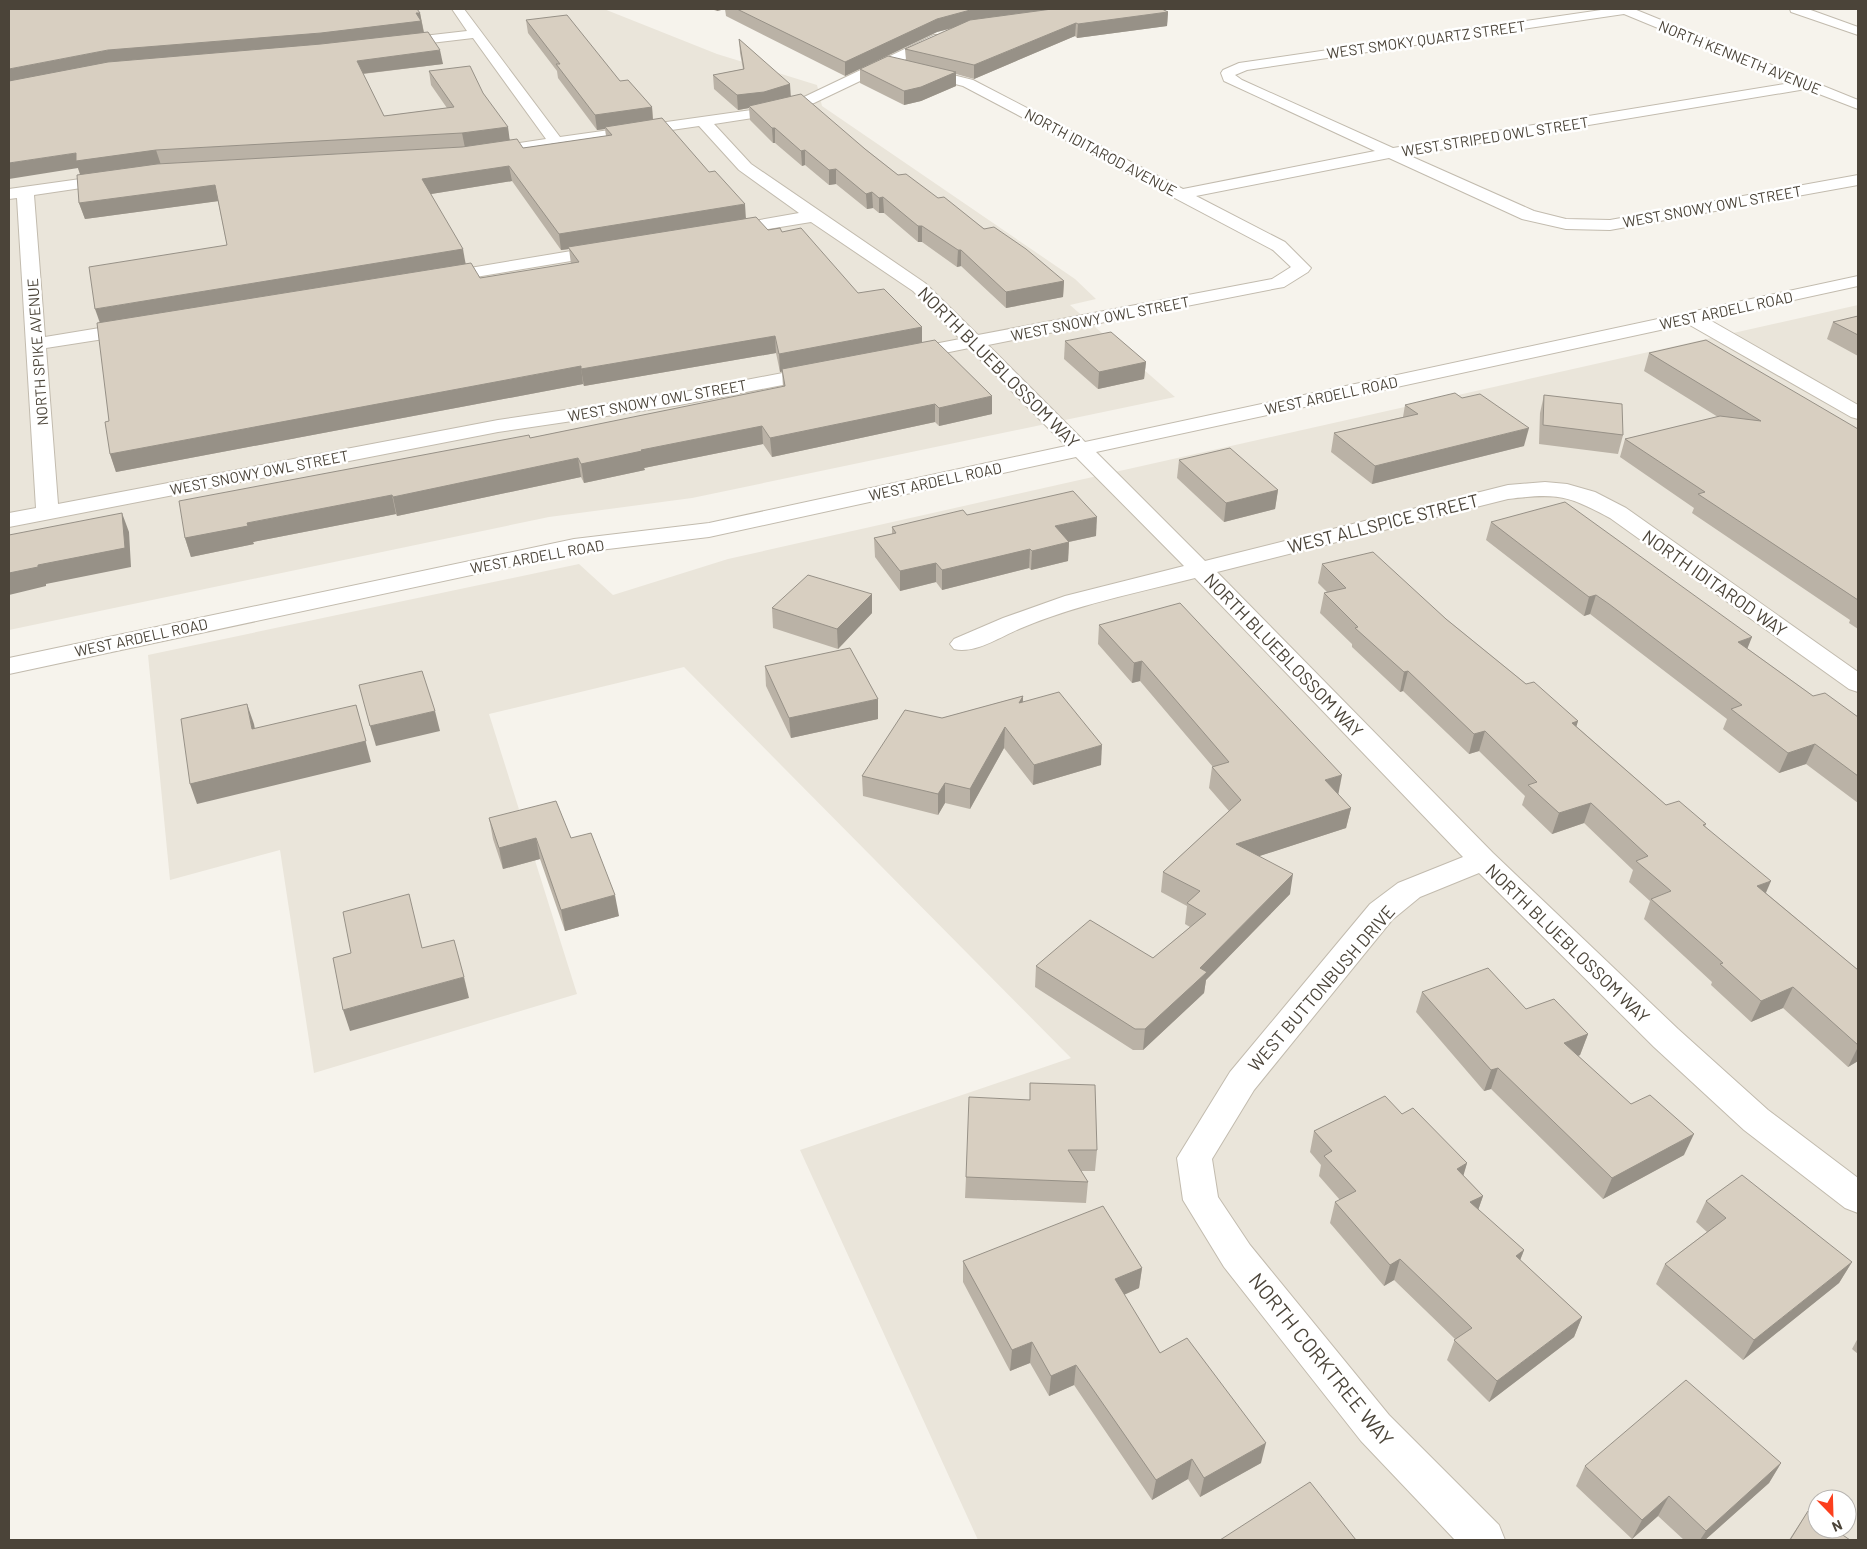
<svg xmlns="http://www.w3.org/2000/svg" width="1867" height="1549" font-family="Barlow,sans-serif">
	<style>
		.residential { fill: #eae5da; fill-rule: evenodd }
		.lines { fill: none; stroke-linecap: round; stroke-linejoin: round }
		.minor-casing { stroke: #c2bbae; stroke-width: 2 }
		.minor { fill: #fff; fill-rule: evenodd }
		.wall { fill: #bab2a6; fill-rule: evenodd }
		.shaded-wall { fill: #979187 }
		.building { fill: #d8cfc1; stroke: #979187 }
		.labels { text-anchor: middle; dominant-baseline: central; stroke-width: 5; stroke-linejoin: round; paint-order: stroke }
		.far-street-label { font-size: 15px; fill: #4b4439; stroke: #fff }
		.street-label { font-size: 18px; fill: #4b4439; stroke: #fff }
		.near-street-label { font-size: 21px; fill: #4b4439; stroke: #fff }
	</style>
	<rect width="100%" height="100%" fill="#f6f3ec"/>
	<g class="residential">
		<path d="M9,9H604L717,54L817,85L822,106L1075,279L1096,299L1070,305L1175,397L692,498L549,517L9,630Z"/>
		<path d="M1858,305V1540H978L800,1150L1071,1058L684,667L489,714L577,994L314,1073L280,850L170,880L148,655L579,564L613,595L728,559ZM1817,1499H1847V1529H1817Z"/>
	</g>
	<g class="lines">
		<g class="minor-casing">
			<g id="minor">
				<path d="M452,9H464L560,137L765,108L804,97L934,35H944L946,38L944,41L814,103L766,116L714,124L751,164L925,283L978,335L1272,279L1291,267L1273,250L963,86L916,74L914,71L916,68L921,67L973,80L1183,189L1375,151L1224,81L1221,73L1223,70L1239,63L1608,9H1634L1858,100V109L1806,89L1408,155L1534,211L1566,219L1610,220L1858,175V185L1610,230L1566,229L1522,219L1389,158L1196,196L1285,242L1311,268L1308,272L1284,287L1278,288L988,345L1085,442L1858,276V286L1708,319L1858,405V419L1851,417L1688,324L1096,452L1205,561L1508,485L1545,482L1567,484L1595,492L1626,508L1858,672V692L1849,689L1610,518C1567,495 1557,493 1508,499L1217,572L1493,853L1678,1029L1768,1110L1858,1178V1213L1845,1208L1744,1130L1654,1047L1479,873L1420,897L1392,920L1254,1090L1212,1159L1218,1197L1250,1245L1389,1415L1499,1525L1505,1540H1455L1361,1441L1224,1267L1183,1200L1177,1158L1230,1072L1370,904L1398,883L1463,857L1195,578C1136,593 1075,605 1019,629C1000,637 975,654 954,649L950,644L954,639L1003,618L1065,596L1184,566L1076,457L709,537L574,553L9,674V658L574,539L709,523L1066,446L969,348L905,361L898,359L895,355L898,351L960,339L913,291L811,222L726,236L720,235L717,231L720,227L799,213L739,170L699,126L485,157L479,155L477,152L479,149L546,139L473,38L397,47L390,43L397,39L467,31ZM1624,14L1791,83L1393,148L1242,80L1235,75L1247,70Z"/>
				<path d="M1790,9H1808L1858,27V35L1791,12Z"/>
				<path d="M116,174L122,176L124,179L122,182L34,195L45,337L136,322L143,324L145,328L143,332L136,334L46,348L58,504L498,420L674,394L819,366L826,368L829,372L826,376L819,378L674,406L498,432L9,527V513L36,508L17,198L9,199V189Z"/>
				<path d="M607,245L613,246L616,250L613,254L440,283L434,282L431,278L434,274L440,273Z"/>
			</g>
		</g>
		<use href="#minor" class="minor"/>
	</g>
	<g class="wall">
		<path d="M711,9H1162L1168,12L1167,26L1077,38L1075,36L974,79L956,74V86L921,101L904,105L860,83V69L906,60L905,49L953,28L937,32L845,76L726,16L725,9L717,11Z"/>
		<path d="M420,13L424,32L443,64L363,74L384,116L447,108L431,85L429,71L483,93L510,140L523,148L606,136L605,129L597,130L558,78L557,71L528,33L526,20L620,81L652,107L653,120L746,218L768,230L782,232L858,293L922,343L992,414L939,426L935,422L772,457L763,444L644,468L645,470L584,483L581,477L397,516L396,514L253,542L254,544L191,557L185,538L530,438L783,387L782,371L780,372L776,353L584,386L583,384L116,472L110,454L109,421L100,323L227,245L218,201L85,219L79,203L80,174L78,168ZM512,181L561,250L569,249L571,264L480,278L466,264L431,194Z"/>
		<path d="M739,39L791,96L865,149L898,175L938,198L1064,281L1063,297L1006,308L961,266L957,267L922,242H918L884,213H879L873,208L867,209L836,184L829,185L805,165L802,166L775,143H773L750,120L749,108L738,110L714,89L713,75L743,69L740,53Z"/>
		<path d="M1858,316V356L1827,339L1833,322Z"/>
		<path d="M1065,341L1146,362L1144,379L1098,389L1064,359Z"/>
		<path d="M1649,353L1858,429V629L1849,623L1850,620L1692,513L1694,508L1620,457L1625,439L1718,417L1644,371Z"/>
		<path d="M1544,395L1623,435L1618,454L1539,444L1540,413Z"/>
		<path d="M1405,405L1524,446L1372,484L1331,452L1334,433L1403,417Z"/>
		<path d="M1179,460L1278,490L1275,509L1224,522L1177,478Z"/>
		<path d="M967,515L1096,536L1069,542L1068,561L1031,570L1029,568L942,590L936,582L900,591L875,557L874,538L892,534V527Z"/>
		<path d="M1491,522L1748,649L1813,696L1858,717V803L1806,764L1779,773L1723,729L1727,719L1603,624L1590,614L1584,616L1486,540Z"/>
		<path d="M1322,564L1446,619L1526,684L1578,721L1576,726L1666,805L1706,824L1705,826L1766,893L1858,970V1061L1848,1067L1783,1008L1751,1022L1711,985L1712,982L1644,919L1650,901L1629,882L1633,870L1584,823L1552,834L1522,805L1525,796L1479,751L1469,754L1403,691L1400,692L1352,647V644L1320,613L1324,593L1327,592L1318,583Z"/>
		<path d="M772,608L872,613L838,649L773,628Z"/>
		<path d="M1099,625L1338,794L1351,808L1346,828L1259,856L1290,894L1206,980L1204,993L1143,1050H1133L1035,987L1036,966L1153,958L1190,927L1185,924L1187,906L1161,892L1163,872L1229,811L1209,788L1212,767H1213L1140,681L1132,683L1098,644Z"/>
		<path d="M765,666L878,719L791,738L766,686Z"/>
		<path d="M1023,696V702L1101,765L1033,785L1004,748L970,809L945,803L938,815L863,796L862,776L942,718Z"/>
		<path d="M489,818L571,838L619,916L565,931L540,859L503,869L493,839Z"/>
		<path d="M1422,992L1526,1009L1588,1034L1580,1055L1578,1056L1684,1155L1603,1199L1491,1089L1484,1091L1416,1012Z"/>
		<path d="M1030,1083L1097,1150L1095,1171H1081L1088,1182L1086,1203L965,1198L966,1177L1030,1099Z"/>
		<path d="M1402,1114L1467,1163L1463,1175L1483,1196L1478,1210L1524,1250L1520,1260L1582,1317L1574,1337L1489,1402L1447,1360L1455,1339L1394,1280L1384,1286L1330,1223L1335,1202L1340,1200L1319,1176L1321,1165L1310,1152L1314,1131Z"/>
		<path d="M1706,1201L1852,1262L1839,1283L1743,1360L1656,1284L1665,1264L1707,1232L1696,1222Z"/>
		<path d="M963,1261L1142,1268L1139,1288L1124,1295L1160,1353L1261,1463L1200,1497L1188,1479L1152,1500L1074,1385L1049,1396L1030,1363L1010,1371L963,1282Z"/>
		<path d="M1858,1338V1354L1852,1349Z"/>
		<path d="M1781,1463L1769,1483L1705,1540H1684L1658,1516L1632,1539L1576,1486L1585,1466Z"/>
		<path d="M1808,1511L1850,1540H1789Z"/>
	</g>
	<g class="shaded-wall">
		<path d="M716,9H725L717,11Z"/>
		<path d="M974,9H1070L978,21L937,32L845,76V62L937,19Z"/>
		<path d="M1168,12L1167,26L1077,38L1078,24Z"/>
		<path d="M416,13H420L424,34L9,84V69L108,50Z"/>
		<path d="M1076,23L1075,36L974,79V65Z"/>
		<path d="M440,50L443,64L360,74L357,61Z"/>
		<path d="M956,72V86L921,101L904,105V91Z"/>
		<path d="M790,84L791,99L749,106V108L738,110L737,95Z"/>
		<path d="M652,107L653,122L605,127V129L597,130L595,115Z"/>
		<path d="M508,127L510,142L465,148L462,133Z"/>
		<path d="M772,128H775V143H773Z"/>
		<path d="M156,150L161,165L81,177L78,168L9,179V163L76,153Z"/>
		<path d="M805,150V165L802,166L801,151Z"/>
		<path d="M509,166L512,181L425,195L422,179Z"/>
		<path d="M836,169V184L829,185V170Z"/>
		<path d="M215,185L219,201L85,219L79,203Z"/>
		<path d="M872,192L873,208L867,209L866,194Z"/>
		<path d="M883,197L884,213H879V198Z"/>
		<path d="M745,204L746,220L568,247L569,249L561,250L559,234Z"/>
		<rect x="918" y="226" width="4" height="16"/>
		<path d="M463,249L466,266L101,326L95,309Z"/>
		<path d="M958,250H961V266L957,267Z"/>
		<path d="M1064,281L1063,297L1006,308V292Z"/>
		<path d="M922,327V344L780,372L779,354Z"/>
		<path d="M775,336L776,353L584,386L581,369Z"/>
		<path d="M1146,362L1144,379L1098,389L1099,372Z"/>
		<path d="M581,366L583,384L116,472L110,454Z"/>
		<path d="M992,396V414L939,426V408Z"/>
		<path d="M935,404V422L772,457L770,438Z"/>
		<path d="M762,426L763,444L644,468L645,470L584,483L581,464L641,450Z"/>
		<path d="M1529,428L1524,446L1372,484L1375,466Z"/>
		<path d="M578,458L581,477L397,516L393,497Z"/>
		<path d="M1278,490L1275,509L1224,522L1226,503Z"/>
		<path d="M392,495L396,514L253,542L254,544L191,557L185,538L247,523Z"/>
		<path d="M122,513L129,532L131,567L46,584V586L9,595V573L38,565Z"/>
		<path d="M1097,517L1096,536L1054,545L1055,526Z"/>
		<path d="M1069,542L1068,561L1031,570L1032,551Z"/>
		<path d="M1030,549L1029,568L942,590V570Z"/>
		<path d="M936,563V582L900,591V571Z"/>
		<path d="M872,594V613L838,649L837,629Z"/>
		<path d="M1596,595L1590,614L1584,616L1589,597Z"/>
		<path d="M1752,637L1744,657L1738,642Z"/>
		<path d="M1142,661L1140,681L1132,683L1134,663Z"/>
		<path d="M1408,671L1403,691L1400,692L1404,672Z"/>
		<path d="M1023,696L1022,716L1019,703Z"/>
		<path d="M878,699V719L791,738L789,718Z"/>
		<path d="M247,704L254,724L259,750L252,729Z"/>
		<path d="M356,705L371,762L197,804L190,784Z"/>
		<path d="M435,711L440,731L376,746L370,726Z"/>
		<path d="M1578,721L1572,741V723Z"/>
		<path d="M1005,727L1004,748L970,809V789Z"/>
		<path d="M1485,731L1479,751L1469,754L1474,734Z"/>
		<path d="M1815,744L1806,764L1779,773L1788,753Z"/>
		<path d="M1102,745L1101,765L1033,785L1034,765Z"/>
		<path d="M1342,775L1338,796L1325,780Z"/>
		<path d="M945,783V803L938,815V794Z"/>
		<path d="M1591,803L1584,823L1552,834L1559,813Z"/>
		<path d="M1351,808L1346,828L1232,865L1236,844Z"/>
		<path d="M536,838L540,859L503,869L499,848Z"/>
		<path d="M1293,874L1290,894L1206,980L1204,993L1143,1050L1145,1029L1200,968Z"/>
		<path d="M1771,881L1762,902L1757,886Z"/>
		<path d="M615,895L619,916L565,931L561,910Z"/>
		<path d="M464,977L469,998L350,1031L343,1010Z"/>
		<path d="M1793,987L1783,1008L1751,1022L1761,1001Z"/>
		<path d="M1588,1034L1580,1055L1557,1064L1564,1043Z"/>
		<path d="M1858,1047V1061L1848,1067Z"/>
		<path d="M1498,1068L1491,1089L1484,1091L1491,1070Z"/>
		<path d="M1694,1134L1684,1155L1603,1199L1612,1178Z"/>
		<path d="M1467,1163L1461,1184L1457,1169Z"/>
		<path d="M1483,1196L1476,1216L1470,1202Z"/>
		<path d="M1524,1250L1516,1271V1256Z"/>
		<path d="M1400,1259L1394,1280L1384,1286L1390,1265Z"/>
		<path d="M1852,1262L1839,1283L1743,1360L1754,1340Z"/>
		<path d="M1142,1268L1139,1288L1112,1300L1115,1279Z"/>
		<path d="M1582,1317L1574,1337L1489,1402L1497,1381Z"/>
		<path d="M1032,1342L1030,1363L1010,1371L1012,1350Z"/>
		<path d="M1076,1365L1074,1385L1049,1396L1051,1376Z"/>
		<path d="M1266,1443L1261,1463L1200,1497L1204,1478Z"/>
		<path d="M1192,1459L1188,1479L1152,1500L1156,1480Z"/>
		<path d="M1781,1463L1769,1483L1705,1540H1700L1706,1531Z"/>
		<path d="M1669,1496L1658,1516L1632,1539L1642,1520Z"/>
	</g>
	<g class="building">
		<path d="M9,9H417L420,13H416L421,21L321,33L108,50L9,69Z"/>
		<path d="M737,9H974L937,19L845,62Z"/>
		<path d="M1052,9H1162L1168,12L1078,24L1076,23L974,65L905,49L970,20Z"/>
		<path d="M567,15L620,81L628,80L652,107L595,115L556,64H560L526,20Z"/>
		<path d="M428,32L440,50L357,61L384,116L454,107L429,71L470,66L483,93L508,127L462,133L156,150L76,161V153L9,163V81L108,62L321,44Z"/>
		<path d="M739,39L790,84L764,92L737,95L713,75L744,69Z"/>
		<path d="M888,56L956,72L921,87L904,91L860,69Z"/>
		<path d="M801,94L865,149L898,175L906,174L938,198L944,197L984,229L994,227L1026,249L1064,281L1006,292L961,250H958L922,226H918L883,197L879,198L872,192L866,194L836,169L829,170L805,150L801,151L775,128H772L749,106Z"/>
		<path d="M662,118L709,172L715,171L745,204L559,234L509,166L422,179L463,249L95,309L89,267L227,245L215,185L79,203L77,175L157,164L462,147L517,139L523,148L612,135L605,127Z"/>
		<path d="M756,217L768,230L780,228L782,232L801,228L858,293L884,289L922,327L779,354L775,336L581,369V366L110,454L105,422L109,421L97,323L471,263L480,278L579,262L568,247Z"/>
		<path d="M1858,316V335L1833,322Z"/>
		<path d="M1111,332L1146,362L1099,372L1065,341Z"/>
		<path d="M935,340L992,396L939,408L935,404L770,438L762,426L641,450L642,451L581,464L578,458L393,497L392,495L247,523L248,526L185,538L179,501L529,435L530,438L785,386L782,369Z"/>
		<path d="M1706,340L1858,429V600L1698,494L1705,492L1625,439L1720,416L1761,421L1649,353Z"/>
		<path d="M1455,393L1462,398L1480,394L1529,428L1375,466L1334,433L1418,414L1405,405Z"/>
		<path d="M1544,395L1622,404L1623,435L1543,425Z"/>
		<path d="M1230,448L1278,490L1226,503L1179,460Z"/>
		<path d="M1073,491L1097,517L1055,526L1069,542L1032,551L1030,549L942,570L936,563L900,571L874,538L896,533L892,527L963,510L967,515Z"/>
		<path d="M1565,502L1752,637L1738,642L1813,696L1825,693L1858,717V776L1815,744L1788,753L1731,709L1742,705L1609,604L1596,595L1589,597L1491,522Z"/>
		<path d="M122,513L125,548L38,565V567L9,573V535Z"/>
		<path d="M1373,552L1446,619L1526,684L1534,682L1578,721L1572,723L1666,805L1679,801L1706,824L1703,825L1771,881L1757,886L1858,970V1045L1793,987L1761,1001L1720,964L1723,963L1651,899L1671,891L1636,861L1648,856L1591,803L1559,813L1528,785L1537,782L1485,731L1474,734L1408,671L1404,672L1355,628L1358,627L1324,593L1346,588L1322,564Z"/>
		<path d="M808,575L872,594L837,629L772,608Z"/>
		<path d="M1180,603L1342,775L1325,780L1351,808L1236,844L1293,874L1200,968L1207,972L1145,1029H1135L1036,966L1090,920L1153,958L1206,914L1187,903L1200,891L1163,872L1241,800L1212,767L1229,762L1142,661L1134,663L1099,625Z"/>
		<path d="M850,648L878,699L789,718L765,666Z"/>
		<path d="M422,671L435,711L370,726L359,685Z"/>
		<path d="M1059,692L1102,745L1034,765L1005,727L970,789L945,783L938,794L862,776L905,710L942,718L1023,696L1019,703Z"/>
		<path d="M247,704L252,729L356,705L366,741L190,784L181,719Z"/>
		<path d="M556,801L571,838L591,833L615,895L561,910L536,838L499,848L489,818Z"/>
		<path d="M409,894L422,948L454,940L464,977L343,1010L333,958L351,953L343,912Z"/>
		<path d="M1488,968L1526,1009L1554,999L1588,1034L1564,1043L1631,1104L1650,1095L1694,1134L1612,1178L1498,1068L1491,1070L1422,992Z"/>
		<path d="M1030,1083L1095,1085L1097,1150H1068L1088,1182L966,1177L969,1097L1030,1100Z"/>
		<path d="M1385,1096L1402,1114L1413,1108L1467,1163L1457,1169L1483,1196L1470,1202L1524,1250L1516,1256L1582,1317L1497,1381L1454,1340L1472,1328L1400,1259L1390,1265L1335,1202L1356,1191L1324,1156L1332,1151L1314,1131Z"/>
		<path d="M1742,1175L1852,1262L1754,1340L1665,1264L1726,1218L1706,1201Z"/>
		<path d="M1103,1206L1142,1268L1115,1279L1160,1353L1187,1338L1266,1443L1204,1478L1192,1459L1156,1480L1076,1365L1051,1376L1032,1342L1012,1350L963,1261Z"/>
		<path d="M1686,1380L1781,1463L1706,1531L1669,1496L1642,1520L1585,1466Z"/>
		<path d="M1310,1482L1356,1540H1220Z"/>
		<path d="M1808,1511L1817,1517V1529H1834L1850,1540H1790Z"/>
	</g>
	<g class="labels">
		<g class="far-street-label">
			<text transform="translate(1426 39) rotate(-8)">WEST SMOKY QUARTZ STREET</text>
			<text transform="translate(1740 57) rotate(22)">NORTH KENNETH AVENUE</text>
			<text transform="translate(1495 136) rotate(-9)">WEST STRIPED OWL STREET</text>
			<text transform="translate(1101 152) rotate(28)">NORTH IDITAROD AVENUE</text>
			<text transform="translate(1712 206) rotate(-10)">WEST SNOWY OWL STREET</text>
			<text transform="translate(1726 310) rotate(-12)">WEST ARDELL ROAD</text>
			<text transform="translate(1100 318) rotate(-11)">WEST SNOWY OWL STREET</text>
			<text transform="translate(37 352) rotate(-94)">NORTH SPIKE AVENUE</text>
			<text transform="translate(1331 395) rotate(-12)">WEST ARDELL ROAD</text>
			<text transform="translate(657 400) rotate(-10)">WEST SNOWY OWL STREET</text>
			<text transform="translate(259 472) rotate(-11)">WEST SNOWY OWL STREET</text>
			<text transform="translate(935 481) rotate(-12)">WEST ARDELL ROAD</text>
			<text transform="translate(537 556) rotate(-10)">WEST ARDELL ROAD</text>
			<text transform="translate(141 637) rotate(-12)">WEST ARDELL ROAD</text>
		</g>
		<g class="street-label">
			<text transform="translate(999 367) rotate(45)">NORTH BLUEBLOSSOM WAY</text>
			<text transform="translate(1383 523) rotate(-14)">WEST ALLSPICE STREET</text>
			<text transform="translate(1715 583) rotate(35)">NORTH IDITAROD WAY</text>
			<text transform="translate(1284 655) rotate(46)">NORTH BLUEBLOSSOM WAY</text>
			<text transform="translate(1568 943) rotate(44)">NORTH BLUEBLOSSOM WAY</text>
			<text transform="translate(1321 988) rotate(-49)">WEST BUTTONBUSH DRIVE</text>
		</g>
		<g class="near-street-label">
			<text transform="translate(1322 1359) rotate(51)">NORTH CORKTREE WAY</text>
		</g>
	</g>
	<rect width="1867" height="1549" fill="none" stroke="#4b4439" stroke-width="20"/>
	<g transform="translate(1832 1514) rotate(157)"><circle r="24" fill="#ffffff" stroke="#b7b4b0"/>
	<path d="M0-4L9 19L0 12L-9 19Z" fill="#fc3f1d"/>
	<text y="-8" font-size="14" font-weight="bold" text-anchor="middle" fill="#4b4439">N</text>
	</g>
</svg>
